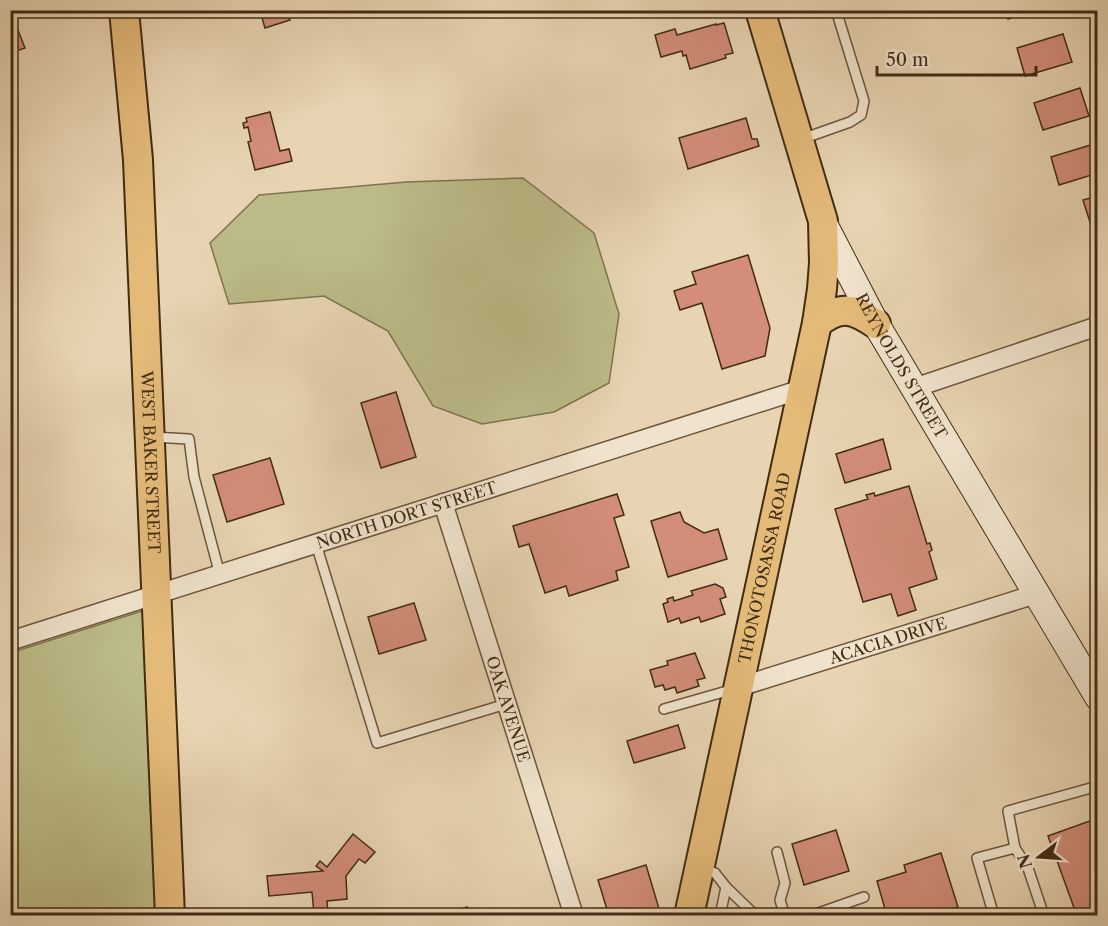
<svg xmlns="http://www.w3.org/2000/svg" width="1108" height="926" font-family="'Libre Caslon Text',serif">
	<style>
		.green { fill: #bcbb88; stroke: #7e744e; stroke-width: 1.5 }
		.building { fill: #d38d79; stroke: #412c13; stroke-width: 1.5 }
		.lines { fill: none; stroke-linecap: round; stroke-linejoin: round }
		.service-casing { stroke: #6b563b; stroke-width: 12 }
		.minor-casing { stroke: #6b563b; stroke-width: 21 }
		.secondary-casing { stroke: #412c13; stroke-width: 28 }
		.primary-casing { stroke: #412c13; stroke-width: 32 }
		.service { stroke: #f0e3cd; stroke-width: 9 }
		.minor { stroke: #f0e3cd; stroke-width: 18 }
		.secondary { stroke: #f0e3cd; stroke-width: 26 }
		.primary { stroke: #e4ba79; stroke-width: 28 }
		.labels { text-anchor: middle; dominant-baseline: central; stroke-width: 5; stroke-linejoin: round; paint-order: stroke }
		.street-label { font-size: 16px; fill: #412c13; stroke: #f0e3cd }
	</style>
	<rect width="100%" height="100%" fill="#e8d4b2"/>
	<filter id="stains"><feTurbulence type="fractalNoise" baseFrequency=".00333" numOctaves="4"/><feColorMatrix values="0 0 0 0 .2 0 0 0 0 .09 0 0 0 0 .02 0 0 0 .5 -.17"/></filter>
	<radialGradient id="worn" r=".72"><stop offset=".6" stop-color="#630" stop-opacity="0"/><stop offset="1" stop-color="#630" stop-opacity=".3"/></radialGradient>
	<g class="green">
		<path d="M523,178L594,233L619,314L609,383L554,412L482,424L433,406L388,331L324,296L229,304L210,243L259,195L406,182Z"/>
		<path d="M145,610L157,915H11L10,653Z"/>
	</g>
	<g class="building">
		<path d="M10,10L25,48L10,53Z"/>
		<path d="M257,10H287L290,20L265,28L260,11Z"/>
		<path d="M1005,10H1036L1008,19Z"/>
		<path d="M724,23L733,53L725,55L726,58L690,69L686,55L683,56L682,51L661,57L655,35L675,29L677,35L716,24V25Z"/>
		<path d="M1063,34L1072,62L1025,76L1017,48Z"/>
		<path d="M1080,88L1089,116L1043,130L1034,103Z"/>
		<path d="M270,112L280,151L289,149L292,161L255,170L248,142L251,141L248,127L244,128L243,123L247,122L246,118Z"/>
		<path d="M746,118L752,139H757L759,146L688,169L679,138Z"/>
		<path d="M1097,143L1098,173L1059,185L1051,157Z"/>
		<path d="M1098,196V233L1094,235L1083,200Z"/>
		<path d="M748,255L770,328L765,356L722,369L702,303L680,310L674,291L696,284L692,272Z"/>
		<path d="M396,392L416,457L381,468L361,403Z"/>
		<path d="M883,439L891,469L845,483L836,454Z"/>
		<path d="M270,458L284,504L227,522L213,475Z"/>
		<path d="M909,486L927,544L930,543L932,550L929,552L937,579L909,588L916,610L898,616L891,594L863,602L835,509L868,499L866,495L874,493L875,496Z"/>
		<path d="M617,494L624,515L614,518L629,567L616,571L618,580L569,596L566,586L545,593L529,544L519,547L513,526Z"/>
		<path d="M680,512L684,522L704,533L718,529L727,559L668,577L651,521Z"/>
		<path d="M715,584L723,588L726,597L720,599L725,614L701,622L699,617L681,623L679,618L668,622L663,604L668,602L667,599L673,597L674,601L693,595L691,591Z"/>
		<path d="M414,603L426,640L379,654L368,617Z"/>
		<path d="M695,653L705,678L697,680L699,686L677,693L675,687L665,690L663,685L655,687L650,670L668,665L667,661Z"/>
		<path d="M678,725L685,748L634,763L627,741Z"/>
		<path d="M1098,818V916H1077L1048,836Z"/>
		<path d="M836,830L849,871L804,885L792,844Z"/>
		<path d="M353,834L375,852L365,863L359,859L346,876L347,899L327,901L328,913L314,914L312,892L269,896L267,876L323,871L316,866L320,861L327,867Z"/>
		<path d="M941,853L958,907L930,916H887L877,881L906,872L904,865Z"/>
		<path d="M646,865L660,912L650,916H609L598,880Z"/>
		<path d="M467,907L469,916H440Z"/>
	</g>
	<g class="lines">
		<g class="service-casing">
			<g id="service">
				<path d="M802,139L850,122L861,115L864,101L836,10"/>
				<path d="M152,437L189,439L194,477L220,575"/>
				<path d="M316,544L377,743L506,704"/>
				<path d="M664,709L734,689"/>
				<path d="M777,852L785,883L780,900L785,916"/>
				<path d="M703,869L715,873L726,887"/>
				<path d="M720,916L726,887L756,916"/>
				<path d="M810,916L864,897"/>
				<path d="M994,916L977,858L1015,848"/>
				<path d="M1044,916L1028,868L1015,848L1008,811L1098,786"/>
			</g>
		</g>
		<g class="minor-casing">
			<g id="minor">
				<path d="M914,388L1098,326"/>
				<path id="s1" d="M443,503L574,916"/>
				<path id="s2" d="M10,641L802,389"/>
				<path id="s3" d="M739,687L1036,594"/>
			</g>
		</g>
		<g class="secondary-casing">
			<g id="secondary">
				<path id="s4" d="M823,222L876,324L1098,697"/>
			</g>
		</g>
		<g class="primary-casing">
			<g id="primary">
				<path id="s5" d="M124,10L138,160L170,916"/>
				<path d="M817,323C841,305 852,308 876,324"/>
				<path id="s6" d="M689,916L817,323L822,289L824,263L823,221L760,10"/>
			</g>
		</g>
		<use href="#service" class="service"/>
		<use href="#minor" class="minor"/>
		<use href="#secondary" class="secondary"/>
		<use href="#primary" class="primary"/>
	</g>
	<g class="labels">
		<g class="street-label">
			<text stroke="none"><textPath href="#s4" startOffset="164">REYNOLDS STREET</textPath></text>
			<text stroke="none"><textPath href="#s5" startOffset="453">WEST BAKER STREET</textPath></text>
			<text stroke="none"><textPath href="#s2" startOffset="416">NORTH DORT STREET</textPath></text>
			<text stroke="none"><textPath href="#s6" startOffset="356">THONOTOSASSA ROAD</textPath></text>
			<text stroke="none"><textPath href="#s3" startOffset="156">ACACIA DRIVE</textPath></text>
			<text stroke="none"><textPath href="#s1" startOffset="216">OAK AVENUE</textPath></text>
		</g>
	</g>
	<rect width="1108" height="926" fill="none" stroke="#e8d4b2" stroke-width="36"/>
	<rect x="12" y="12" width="1084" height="902" fill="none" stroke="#412c13" stroke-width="3"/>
	<rect x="18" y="18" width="1072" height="890" fill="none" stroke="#412c13" stroke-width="1.5"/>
	<g transform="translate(1039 857) rotate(253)" stroke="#f0e3cd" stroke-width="4.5" paint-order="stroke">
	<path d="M0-4.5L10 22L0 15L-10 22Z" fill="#412c13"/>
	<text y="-9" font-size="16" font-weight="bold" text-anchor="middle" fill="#412c13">N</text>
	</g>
	<path d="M877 66v9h159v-9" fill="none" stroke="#412c13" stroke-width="3"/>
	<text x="886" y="66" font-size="18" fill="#412c13" stroke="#f0e3cd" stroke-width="4.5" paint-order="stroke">50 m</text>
	<rect width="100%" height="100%" filter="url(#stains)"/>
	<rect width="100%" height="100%" fill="url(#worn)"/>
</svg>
